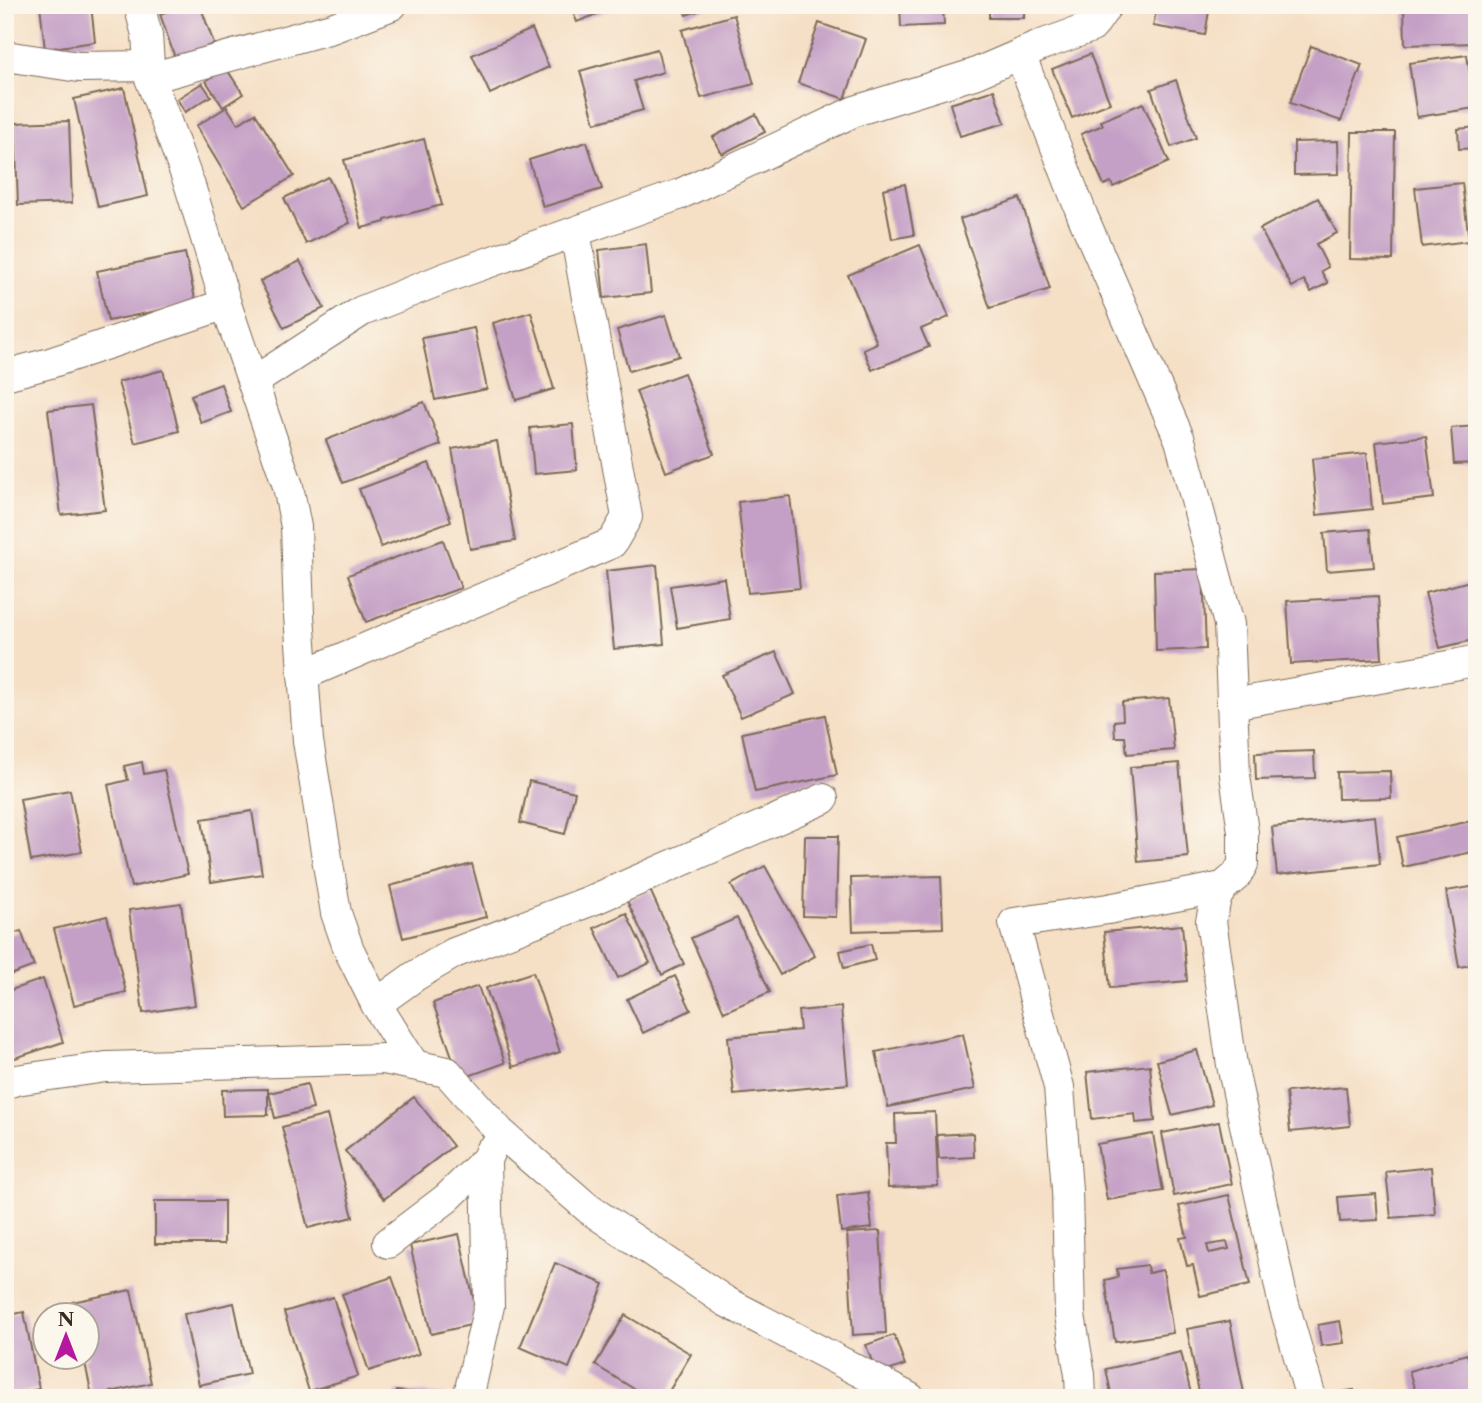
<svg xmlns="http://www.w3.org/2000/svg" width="1482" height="1403" font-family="'Libre Caslon Text',serif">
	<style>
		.building { fill: #c5a0c6; fill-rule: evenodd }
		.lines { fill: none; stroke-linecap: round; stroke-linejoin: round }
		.minor-casing { stroke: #7c6958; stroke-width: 32 }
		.minor { stroke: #fff; stroke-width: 30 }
	</style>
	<rect width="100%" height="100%" fill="#fbf7ec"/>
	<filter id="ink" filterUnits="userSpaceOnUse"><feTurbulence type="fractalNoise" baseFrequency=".0143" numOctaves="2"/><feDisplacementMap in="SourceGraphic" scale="14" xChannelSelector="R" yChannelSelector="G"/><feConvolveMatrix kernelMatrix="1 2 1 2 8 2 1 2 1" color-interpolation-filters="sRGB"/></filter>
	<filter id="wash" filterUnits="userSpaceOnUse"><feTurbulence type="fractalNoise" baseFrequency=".00686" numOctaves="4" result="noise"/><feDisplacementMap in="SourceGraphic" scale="28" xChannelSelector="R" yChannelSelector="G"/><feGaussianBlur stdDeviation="1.57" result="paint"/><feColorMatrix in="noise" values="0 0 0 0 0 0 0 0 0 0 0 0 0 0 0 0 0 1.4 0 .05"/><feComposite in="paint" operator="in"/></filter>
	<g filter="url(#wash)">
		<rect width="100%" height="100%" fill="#f5dfc5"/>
		<g id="blocks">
			<g class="building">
				<path d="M5,5H11L9,41L5,40Z"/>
				<path d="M40,5H91L95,42L45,49Z"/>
				<path d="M183,5H200L214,44L175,58L160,14Z"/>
				<path d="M570,5H620L577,22Z"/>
				<path d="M683,5H713V6L686,15Z"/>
				<path d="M900,5H943L944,25L901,27Z"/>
				<rect x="989" y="5" width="35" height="13"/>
				<path d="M1039,5H1074L1073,12L1039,11Z"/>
				<path d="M1152,5H1210L1205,35L1153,26L1156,12L1151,11Z"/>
				<path d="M1404,5H1475L1477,43L1405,45Z"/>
				<path d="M734,15L754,84L701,98L682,30Z"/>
				<path d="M819,23L866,39L845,99L798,83Z"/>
				<path d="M532,29L549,67L490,94L472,55Z"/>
				<path d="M1311,46L1362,65L1341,121L1290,103Z"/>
				<path d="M657,49L663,72L634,81L643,110L595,123L580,71Z"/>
				<path d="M1090,54L1110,103L1072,118L1052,69Z"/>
				<path d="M1467,55L1475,108L1417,117L1409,63Z"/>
				<path d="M226,68L243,94L223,107L206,81Z"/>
				<path d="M1176,80L1196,138L1171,147L1151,89Z"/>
				<path d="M202,83L211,96L185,112L177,99Z"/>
				<path d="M124,88L148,196L98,207L74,99Z"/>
				<path d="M994,90L1005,123L960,136L950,104Z"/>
				<path d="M1143,103L1169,162L1113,187L1111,182L1104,185L1081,134L1103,125L1101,121Z"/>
				<path d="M227,107L238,124L255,113L294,176L244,206L196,126Z"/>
				<path d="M756,114L765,132L722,154L713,137Z"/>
				<path d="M69,121L72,203L18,205L15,123Z"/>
				<path d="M1477,127V148L1459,149L1458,129Z"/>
				<path d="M1352,132H1395L1393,260L1350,259Z"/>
				<path d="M424,139L442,205L385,220V222L362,228L344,160Z"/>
				<path d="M1338,141L1339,174L1294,175V142Z"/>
				<path d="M587,142L602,189L543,207L529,160Z"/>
				<path d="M328,177L350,223L306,244L284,198Z"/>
				<path d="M1462,183L1469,241L1422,247L1415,188Z"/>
				<path d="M905,184L914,235L892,239L883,189Z"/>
				<path d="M1020,198L1050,289L990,308L960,219Z"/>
				<path d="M1318,198L1337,233L1316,244L1328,267L1321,271L1328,283L1311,292L1304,280L1292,287L1260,229Z"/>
				<path d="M646,244L651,293L604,298L599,250Z"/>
				<path d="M920,245L949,317L921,329L929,347L872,370L863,349L877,343L848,275Z"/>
				<path d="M185,253L196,303L108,321L97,271Z"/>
				<path d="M300,261L324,308L284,328L260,281Z"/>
				<path d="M531,312L554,389L516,400L493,323Z"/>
				<path d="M666,315L679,356L629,371L617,330Z"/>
				<path d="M474,328L487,389L435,400L422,338Z"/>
				<path d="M163,370L179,431L135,443L118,382Z"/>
				<path d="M684,373L714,454L666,472L636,391Z"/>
				<path d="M221,384L231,412L201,423L191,395Z"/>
				<path d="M424,402L441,445L343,483L326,440Z"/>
				<path d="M91,405L105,510L61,515L48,410Z"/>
				<path d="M573,424L577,470L534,474L530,428Z"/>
				<path d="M1477,426V463L1454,464L1451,428Z"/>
				<path d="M1426,436L1434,498L1383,504L1376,442Z"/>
				<path d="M497,441L515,541L470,549L452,449Z"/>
				<path d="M1367,453L1372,509L1317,515L1312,459Z"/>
				<path d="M429,463L451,521L381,547L359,489Z"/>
				<path d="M790,496L800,588L748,593L738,502Z"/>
				<path d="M1370,529L1374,567L1327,571L1324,533Z"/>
				<path d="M443,540L461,588L366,622L348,575Z"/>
				<path d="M657,565L664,644L614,649L606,571Z"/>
				<path d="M1203,569L1206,649L1156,651L1154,571Z"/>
				<path d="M724,578L730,619L677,628L670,586Z"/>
				<path d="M1477,579V639L1440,648L1425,593Z"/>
				<path d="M1378,596L1382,659L1291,664L1287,601Z"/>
				<path d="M776,652L795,694L741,717L722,675Z"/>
				<path d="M1169,698L1174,750L1127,754L1125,737H1115L1114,721L1123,720L1122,702Z"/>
				<path d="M825,715L837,775L755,792L742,733Z"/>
				<path d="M1314,751L1315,778L1256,780L1255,753Z"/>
				<path d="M142,762L144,774L164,770L188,874L131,887L108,785L128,780L124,766Z"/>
				<path d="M1179,763L1188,857L1138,862L1130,767Z"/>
				<path d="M1390,771L1391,798L1338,799L1337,772Z"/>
				<path d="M529,781L575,792L565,834L520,823Z"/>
				<path d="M70,790L82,852L31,861L20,799Z"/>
				<path d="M252,811L262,874L211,882L202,819Z"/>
				<path d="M1375,816L1380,864L1277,875L1272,827Z"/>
				<path d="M1471,821L1477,851L1403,867L1397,837Z"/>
				<path d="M805,836H838L836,917L803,916Z"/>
				<path d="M472,864L486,917L403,938L390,886Z"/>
				<path d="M765,866L815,956L780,975L731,885Z"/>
				<path d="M941,876L943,928L853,931L851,878Z"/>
				<path d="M1477,886V964L1459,967L1446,891Z"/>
				<path d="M650,890L684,964L662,975L627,901Z"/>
				<path d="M181,903L195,1005L143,1013L129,910Z"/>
				<path d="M626,913L650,963L618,978L594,928Z"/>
				<path d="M107,916L126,992L74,1005L54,929Z"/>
				<path d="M737,918L770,992L724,1012L691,938Z"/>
				<path d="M1182,925L1187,981L1110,988L1104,932Z"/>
				<path d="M21,931L34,966L5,977V936Z"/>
				<path d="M871,944L875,960L844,968L840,951Z"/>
				<path d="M533,972L560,1052L513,1067L486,988Z"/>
				<path d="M675,976L691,1010L643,1033L627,999Z"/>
				<path d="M43,979L63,1042L12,1059L5,1039V992Z"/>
				<path d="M478,986L505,1063L460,1079L433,1003Z"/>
				<path d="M841,1007L848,1084L734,1095L728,1037L800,1030L798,1011Z"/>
				<path d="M963,1034L975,1089L888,1107L876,1052Z"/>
				<path d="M1197,1050L1212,1105L1172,1115L1157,1061Z"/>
				<path d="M1150,1065L1155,1121L1136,1123L1135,1114L1092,1119L1087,1072Z"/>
				<path d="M307,1084L313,1109L275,1118L269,1093Z"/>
				<path d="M1346,1087L1350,1126L1290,1132L1286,1092Z"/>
				<path d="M268,1089V1115L223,1116L222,1090Z"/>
				<path d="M414,1097L453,1146L384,1199L345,1151Z"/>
				<path d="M935,1112L938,1186L888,1188L886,1143H896L895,1114Z"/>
				<path d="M327,1115L353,1217L308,1228L282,1127Z"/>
				<path d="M1219,1122L1232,1184L1174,1196L1162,1133Z"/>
				<path d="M973,1133L974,1157L939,1159L937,1135Z"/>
				<path d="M1153,1134L1163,1191L1107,1200L1097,1144Z"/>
				<path d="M5,1161H7L9,1179L5,1180Z"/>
				<path d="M1431,1167L1435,1214L1391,1218L1386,1172Z"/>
				<path d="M868,1192L872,1228L841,1232L837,1196Z"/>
				<path d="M1376,1194L1378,1220L1340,1222L1338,1197Z"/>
				<path d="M1229,1195L1250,1285L1200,1296L1193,1265L1187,1266L1180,1238L1187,1237L1179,1206ZM1227,1242L1229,1249L1209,1253L1207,1245Z"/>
				<rect x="155" y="1201" width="69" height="43"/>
				<path d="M880,1231L886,1333L853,1335L847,1233Z"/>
				<path d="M459,1234L479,1323L431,1334L410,1245Z"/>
				<path d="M555,1263L604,1284L569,1368L520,1347Z"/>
				<path d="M1147,1265L1148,1273L1163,1270L1173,1333L1115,1342L1105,1280L1118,1277L1117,1269Z"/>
				<path d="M392,1277L419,1354L369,1371L342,1294Z"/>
				<path d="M131,1290L151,1383L92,1396L84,1358H88V1316H75L72,1302Z"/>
				<path d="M333,1297L358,1376L309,1391L284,1312Z"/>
				<path d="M234,1303L249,1374L199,1385L184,1314Z"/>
				<path d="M64,1308L66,1316H50L49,1311Z"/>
				<path d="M24,1312L39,1389L5,1396V1316Z"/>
				<path d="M625,1315L691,1354L665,1398H649L595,1365Z"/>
				<path d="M1230,1321L1245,1398H1200L1187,1329Z"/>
				<path d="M1340,1321L1344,1343L1321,1346L1318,1325Z"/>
				<path d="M894,1335L905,1365L877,1375L866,1345Z"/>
				<path d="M1181,1352L1192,1398H1112L1106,1369Z"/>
				<path d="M1467,1354L1477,1388V1398H1417L1409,1371Z"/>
				<path d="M1354,1390L1355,1398H1329L1328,1394Z"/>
				<path d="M396,1391L445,1395V1398H395Z"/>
			</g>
		</g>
	</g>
	<g filter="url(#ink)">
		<use href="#blocks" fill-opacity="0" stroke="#7c6958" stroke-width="2"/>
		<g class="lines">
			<g class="minor-casing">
				<g id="minor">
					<path d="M139,5L147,35L150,78L190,186L226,304L288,486L296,527L299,615L308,741L336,913L349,950L376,1004L414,1065"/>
					<path d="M1020,54L1083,217L1180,440L1229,624L1235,775L1243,832V864L1236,876L1223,887L1216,898L1211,921L1232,1065L1283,1301L1311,1398"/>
					<path d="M5,56L79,67L149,66"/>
					<path d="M150,78L332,28L392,5"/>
					<path d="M5,375L50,363L226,304"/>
					<path d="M253,382L362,311L445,278L678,195L855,111L974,74L1044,44L1092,27L1107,5"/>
					<path d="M303,675L612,543L627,517L575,232"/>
					<path d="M1232,704L1459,664L1477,660"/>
					<path d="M376,1004L415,976L454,953L595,899L823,799"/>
					<path d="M5,1084L16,1080L106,1067L384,1059L447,1072L500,1132L589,1209L725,1301L910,1398"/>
					<path d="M388,1243L447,1198L486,1160L490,1151"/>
					<path d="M468,1398L489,1306L486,1160"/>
					<path d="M1081,1398L1080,1375L1070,1315L1067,1190L1059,1087L1014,923L1108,909L1223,887"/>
				</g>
			</g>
			<use href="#minor" class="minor"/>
		</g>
	</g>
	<rect width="1482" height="1403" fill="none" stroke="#fbf7ec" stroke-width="28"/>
	<g transform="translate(66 1336)"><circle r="33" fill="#fbf7ec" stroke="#aea59a" stroke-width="2"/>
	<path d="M0-5L12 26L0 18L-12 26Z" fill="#b5179e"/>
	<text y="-10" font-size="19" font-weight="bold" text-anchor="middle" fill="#3b2a1e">N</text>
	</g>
</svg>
